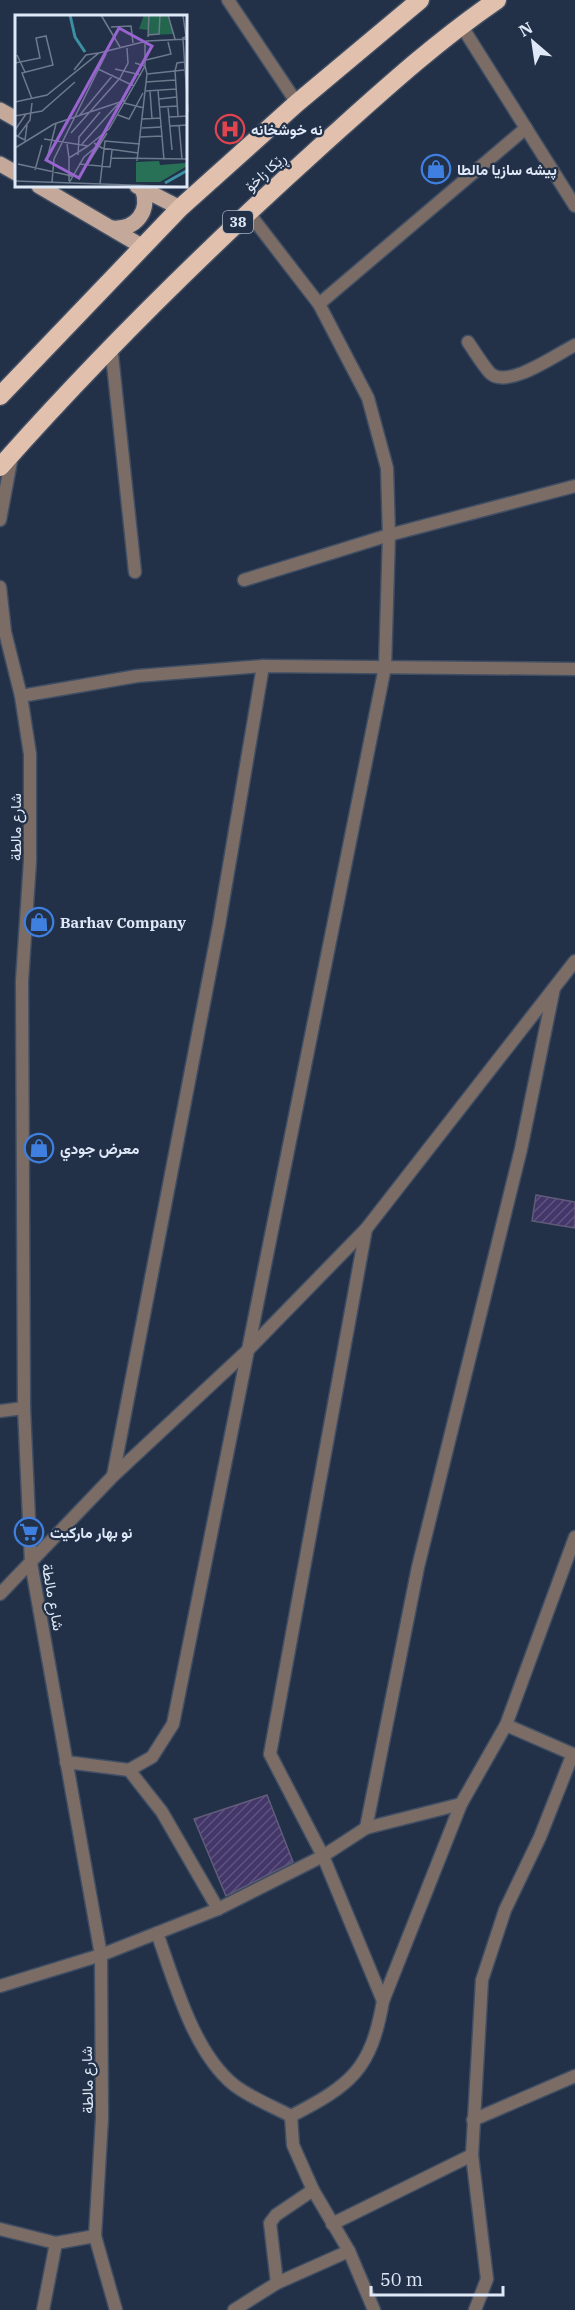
<svg xmlns="http://www.w3.org/2000/svg" width="575" height="2310" font-family="'IBM Plex Serif',Vazirmatn,serif">
	<style>
		.building { fill: url(#building-hatch); stroke: #615c79; stroke-width: 1.5 }
		.lines { fill: none; stroke-linecap: round; stroke-linejoin: round }
		.street-casing { stroke: #404e64; stroke-width: 15 }
		.primary-casing { stroke: #404e64; stroke-width: 18 }
		.highway-casing { stroke: #404e64; stroke-width: 21 }
		.street { stroke: #7b6d66; stroke-width: 12 }
		.primary { stroke: #c4a899; stroke-width: 15 }
		.highway { stroke: #e1c0ad; stroke-width: 18 }
		.labels { text-anchor: middle; dominant-baseline: central; stroke-width: 4.5; stroke-linejoin: round; paint-order: stroke }
		.shield { fill: #223148; stroke: #a6b1c2; stroke-width: 1.5 }
		.shield-label { font-size: 14px; font-weight: bold; fill: #dee8f7 }
		.poi-label { font-size: 15px; font-weight: bold; fill: #dee8f7; stroke: #223148; text-anchor: start }
		.street-label { font-size: 15px; fill: #dee8f7; stroke: #223148 }
		.inset-river { fill: none; stroke: #3b90a1; stroke-width: 3 }
		.inset-road { fill: none; stroke: #6d7a8e; stroke-width: 1.5 }
		.view { fill: #9964d0; fill-opacity: 0.15; stroke: #9964d0; stroke-width: 3 }
		.inset-edge { fill: none; stroke: #dee8f7; stroke-width: 3 }
	</style>
	<defs>
		<pattern id="building-hatch" width="6" height="6" patternUnits="userSpaceOnUse" patternTransform="scale(1.5)"><rect width="6" height="6" fill="#433669"/><path d="M-1 1l2-2M0 6l6-6M5 7l2-2" fill="none" stroke="#5e537f"/></pattern>
	</defs>
	<rect width="100%" height="100%" fill="#223148"/>
	<g class="building">
		<path d="M536,1195L575,1202V1228L532,1221Z"/>
		<path d="M267,1795L293,1862L226,1896L194,1819Z"/>
	</g>
	<g class="lines">
		<g class="street-casing">
			<g id="street">
				<path d="M228,0L297,103"/>
				<path d="M461,25L575,206"/>
				<path d="M319,304L526,128"/>
				<path d="M468,342C475,352 482,364 490,373C507,390 557,354 575,345"/>
				<path d="M111,345L135,572"/>
				<path d="M0,520L12,456"/>
				<path d="M244,580L389,535L575,486"/>
				<path d="M0,587L5,632L21,696L30,754V861L22,981L24,1408L31,1563L101,1955L102,2118L95,2236L116,2310"/>
				<path d="M21,696L137,676L263,666L575,669"/>
				<path d="M366,1229L270,1754L323,1856L383,2001"/>
				<path d="M0,1411L24,1408"/>
				<path d="M113,1476L219,925L263,666"/>
				<path d="M0,1594L113,1476L247,1351L366,1229L575,961"/>
				<path d="M506,1725L575,1755"/>
				<path d="M66,1762L129,1770L162,1812L218,1909"/>
				<path d="M129,1770L152,1757L173,1724L385,667L389,535L387,468L368,398L319,304L248,212"/>
				<path d="M366,1828L418,1567L521,1149L554,988"/>
				<path d="M157,1933C174,1980 193,2052 234,2085C251,2098 272,2106 291,2116C351,2085 371,2070 383,2001L461,1804"/>
				<path d="M0,1986L101,1955L218,1909L323,1856L366,1828L461,1804L506,1725L575,1537"/>
				<path d="M291,2116L293,2145L313,2190L349,2251L374,2310"/>
				<path d="M473,2120L575,2076"/>
				<path d="M332,2224L472,2155"/>
				<path d="M0,2229L56,2243L95,2236"/>
				<path d="M277,2283L270,2223L276,2215L313,2190"/>
				<path d="M43,2310L56,2243"/>
				<path d="M234,2310L277,2283L349,2251"/>
				<path d="M475,2310L487,2279L472,2155L482,1980L505,1910L540,1837L572,1756"/>
			</g>
		</g>
		<g class="primary-casing">
			<g id="primary">
				<path d="M0,110L16,119"/>
				<path d="M0,164L16,173"/>
				<path d="M39,186L143,247"/>
				<path d="M137,186L180,208"/>
				<path d="M112,228C136,230 151,211 142,188"/>
			</g>
		</g>
		<g class="highway-casing">
			<g id="highway">
				<path d="M0,396L180,208L297,103L420,0"/>
				<path d="M0,467C101,353 209,247 322,145C379,94 434,43 497,0"/>
			</g>
		</g>
		<use href="#street" class="street"/>
		<use href="#primary" class="primary"/>
		<use href="#highway" class="highway"/>
	</g>
	<defs>
		<g id="hospital-ring" transform="scale(1.5)"><circle r="9.5" fill="#223148" stroke="#e0444e" stroke-width="1.5"/><path d="M-5-5h3v3.5h4V-5h3V5h-3V1.5h-4V5h-3Z" fill="#e0444e"/></g>
		<g id="shop-ring" transform="scale(1.5)"><circle r="9.5" fill="#223148" stroke="#3f7fe0" stroke-width="1.5"/><path d="M-5-2.5h2.3a2.7 3.5 0 0 1 5.4 0H5L5.5 6h-11ZM-1.5-2.5h3a1.5 2.3 0 0 0-3 0Z" fill="#3f7fe0"/></g>
		<g id="supermarket-ring" transform="scale(1.5)"><circle r="9.5" fill="#223148" stroke="#3f7fe0" stroke-width="1.5"/><path d="M-6-5.5h2.5l.6 2H6L4.5 2H-2.5L-4.4-4H-6ZM-1.5 3.2a1.3 1.3 0 1 0 .1 0ZM3 3.2a1.3 1.3 0 1 0 .1 0Z" fill="#3f7fe0"/></g>
	</defs>
	<g fill-rule="evenodd">
		<use href="#hospital-ring" x="230" y="129"/>
		<use href="#shop-ring" x="436" y="169"/>
		<use href="#shop-ring" x="39" y="922"/>
		<use href="#shop-ring" x="39" y="1148"/>
		<use href="#supermarket-ring" x="29" y="1532"/>
	</g>
	<g class="labels">
		<rect class="shield" x="223" y="211" width="30" height="22" rx="4.5"/>
		<g class="shield-label">
			<text x="238" y="222">38</text>
		</g>
		<g class="poi-label">
			<text x="251" y="129">نه خوشخانه</text>
			<text x="457" y="169">پيشه سازيا مالطا</text>
			<text x="60" y="922">Barhav Company</text>
			<text x="60" y="1148">معرض جودي</text>
			<text x="50" y="1532">نو بهار ماركيت</text>
		</g>
		<g class="street-label">
			<text transform="translate(265 172) rotate(-42)">ڕێکا زاخۆ</text>
			<text transform="translate(15 827) rotate(-90)">شارع مالطة</text>
			<text transform="translate(53 1597) rotate(80)">شارع مالطة</text>
			<text transform="translate(87 2080) rotate(-91)">شارع مالطة</text>
		</g>
	</g>
	<g transform="translate(15 15)">
		<rect width="172" height="172" fill="#223148"/>
		<path d="M129,0H152L159,19L134,20V15L124,14Z" fill="#22664d"/>
		<path d="M144,146L145,150L171,148L172,151L145,167H121V147Z" fill="#297156"/>
		<path class="inset-river" d="M55,0L60,22L70,37M150,168L173,155"/>
		<path class="inset-road" d="M86,0L105,32M153,0L160,24M96,12L116,11L118,28M133,20L144,19L145,0M133,22L134,0M167,23L171,22L168,0M168,24L173,97M2,40L10,57M131,45L156,39L153,27M0,48L25,43L21,23L31,21L38,50L7,58L17,84M120,48L130,51L132,59L122,146M83,54L119,71M100,54L126,60M59,55L71,40L83,38M132,59L169,55M131,67L160,65M143,75L149,145M131,76L161,74M135,76L137,104M144,84L162,82M0,87L32,80L84,38L132,26L173,24M109,88L129,93M145,92L163,91M153,92L157,135M103,100L114,104L128,78M0,101L27,96L60,67M64,101L98,60M163,101L160,56L162,48L169,47M154,102L173,101M127,104L146,103M164,110L167,144M155,111L173,110M127,113L147,112M0,115L11,99M56,118L105,63L113,48L112,33M0,120L10,125L12,110M3,121L15,105L17,88M125,122L147,121M29,124L73,131L94,114L130,51V29M79,128L87,133L123,138M52,129L54,143L73,131M67,129L103,89M0,133L39,109L111,85M33,140L41,109M63,140L64,122L85,97M54,143V166M96,143L173,144M3,149L57,161M64,149L95,152L97,135M72,150L92,118M20,155L27,130M0,166L173,172M37,167L39,144L91,39M54,168L69,142L81,132M85,169L90,126L125,129"/>
		<path class="view" d="M104,13L137,31L64,163L31,145Z"/>
		<rect width="172" height="172" class="inset-edge"/>
	</g>
	<g transform="translate(533 42) rotate(331)" stroke="#223148" stroke-width="4.5" paint-order="stroke">
	<path d="M0-4.5L10 22L0 15L-10 22Z" fill="#dee8f7"/>
	<text y="-9" font-size="16" font-weight="bold" text-anchor="middle" fill="#dee8f7">N</text>
	</g>
	<path d="M371 2286v9h132v-9" fill="none" stroke="#dee8f7" stroke-width="3"/>
	<text x="380" y="2286" font-size="18" fill="#dee8f7" stroke="#223148" stroke-width="4.5" paint-order="stroke">50 m</text>
</svg>
